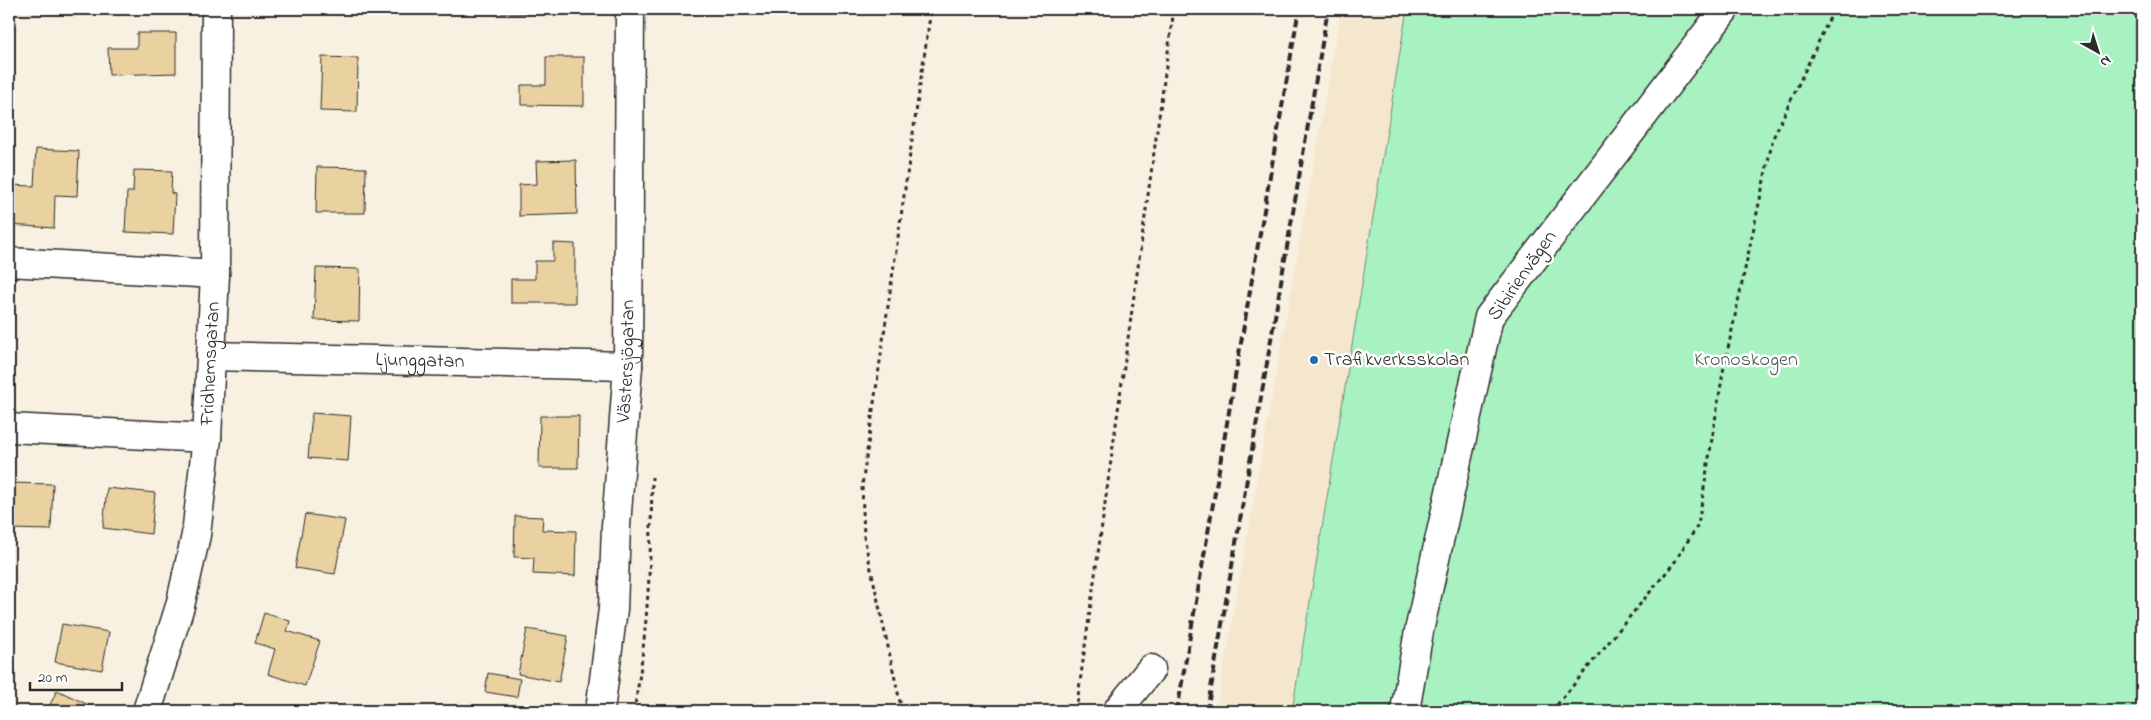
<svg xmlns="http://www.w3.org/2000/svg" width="2151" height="720" font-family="'Indie Flower',sans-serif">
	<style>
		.built { fill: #f4e7ce }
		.green { fill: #a8f1c0; stroke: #6a8e76 }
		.building { fill: #e9d1a0; stroke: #2b2b2b }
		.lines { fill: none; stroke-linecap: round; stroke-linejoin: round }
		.minor-casing { stroke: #2b2b2b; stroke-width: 31 }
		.path { stroke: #2b2b2b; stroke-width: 3; stroke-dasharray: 4 4; stroke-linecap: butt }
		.minor { stroke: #fff; stroke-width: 28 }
		.rail { stroke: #2b2b2b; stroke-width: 4; stroke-dasharray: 8 4; stroke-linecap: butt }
		.poi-dot { fill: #1f6fb2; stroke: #fff; stroke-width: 2 }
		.labels { text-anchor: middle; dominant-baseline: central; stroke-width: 5; stroke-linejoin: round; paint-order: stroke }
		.street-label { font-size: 20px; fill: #2b2b2b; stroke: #fff }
		.poi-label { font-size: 20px; fill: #2b2b2b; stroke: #fff; text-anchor: start }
		.park-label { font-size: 20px; fill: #4a5c50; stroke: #fff }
	</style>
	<rect width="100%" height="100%" fill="#f8f1e2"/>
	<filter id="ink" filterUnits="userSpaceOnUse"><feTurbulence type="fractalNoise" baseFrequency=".02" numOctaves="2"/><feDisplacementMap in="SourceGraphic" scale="10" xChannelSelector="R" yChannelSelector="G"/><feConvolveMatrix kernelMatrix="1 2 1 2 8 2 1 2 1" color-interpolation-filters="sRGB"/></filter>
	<g filter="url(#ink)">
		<path class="built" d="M1341,9H1407L1292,711H1216Z"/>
		<path class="green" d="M1407,9H2142V711H1292Z"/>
		<g class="building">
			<path d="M501,9H580V14L501,13Z"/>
			<path d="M137,33H176V73L109,75L108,48H137Z"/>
			<path d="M322,57L358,58L357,112L320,111Z"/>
			<path d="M546,57H584V106L521,105V85H546Z"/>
			<path d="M36,149L79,151L77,196L55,195L54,228L9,225V185L34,186Z"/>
			<path d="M576,160L577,214L519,216V185L537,184L536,161Z"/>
			<path d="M317,167L366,168L365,213H316Z"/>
			<path d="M134,170L172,171L171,193L175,194L173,234L125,232L127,192H133Z"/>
			<path d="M553,243L575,244V303H511V279H535V261H553Z"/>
			<path d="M316,268L360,269L359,321L314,320Z"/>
			<path d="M312,413L351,416L348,461L308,458Z"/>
			<path d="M540,416H579L578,468H539Z"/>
			<path d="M9,483L53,484L51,530L9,529Z"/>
			<path d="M107,488L155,493L151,534L103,528Z"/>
			<path d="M305,514L345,520L335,574L295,568Z"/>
			<path d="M515,516L543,517L542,530L576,531L575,576L533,574L534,558L514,557Z"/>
			<path d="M264,613L290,621L287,631L320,641L305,686L268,674L275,649L255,643Z"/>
			<path d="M62,624L109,632L102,670L55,662Z"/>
			<path d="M527,629L568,636L559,682L518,674Z"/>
			<path d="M488,673L520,679L517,697L485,692Z"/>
			<path d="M57,690L95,708L93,711H47Z"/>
		</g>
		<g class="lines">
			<g class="minor-casing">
				<g id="minor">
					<path d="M9,262L215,274"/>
					<path id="s1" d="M211,356L628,366"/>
					<path d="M9,428L207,438"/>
					<path id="s2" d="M147,711L180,606L196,535L207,438L215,274L216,9"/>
					<path id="s3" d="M600,711L613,609L616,526L628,366L630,9"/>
					<path d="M1117,711L1151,669"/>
					<path d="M1405,711L1419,631L1489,317L1725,9"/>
				</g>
			</g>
			<g class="path">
				<path d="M634,711C648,633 651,556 652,477"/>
				<path d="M902,711L864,537L862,486L931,9"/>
				<path d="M1076,711L1174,9"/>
				<path d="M1552,711L1674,563L1698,525L1723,372L1773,138L1834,9"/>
			</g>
			<use href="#minor" class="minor"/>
			<g class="rail">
				<path d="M1177,711L1299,9"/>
				<path d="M1207,711L1328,9"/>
			</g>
		</g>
	</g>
	<circle class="poi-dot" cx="1314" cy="360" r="5"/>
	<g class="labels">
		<g class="street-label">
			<text transform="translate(1523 276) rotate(-55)">Sibirienvägen</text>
			<text stroke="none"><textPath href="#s1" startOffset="209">Ljunggatan</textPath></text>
			<text stroke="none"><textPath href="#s3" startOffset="351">Västersjögatan</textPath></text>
			<text stroke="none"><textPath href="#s2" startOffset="355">Fridhemsgatan</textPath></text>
		</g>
		<g class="poi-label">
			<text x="1324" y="360">Trafikverksskolan</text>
		</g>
		<g class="park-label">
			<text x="1746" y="360">Kronoskogen</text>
		</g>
	</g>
	<rect width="2151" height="720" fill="none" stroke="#fff" stroke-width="30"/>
	<rect x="15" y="15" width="2121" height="690" fill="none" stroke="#2b2b2b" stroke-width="2" filter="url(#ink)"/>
	<g transform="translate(2098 52) rotate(141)" stroke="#ffffff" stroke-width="4" paint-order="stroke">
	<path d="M0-4L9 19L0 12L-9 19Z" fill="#2b2b2b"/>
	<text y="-8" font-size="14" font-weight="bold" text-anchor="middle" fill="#2b2b2b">N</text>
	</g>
	<path d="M30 682v8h92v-8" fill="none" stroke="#2b2b2b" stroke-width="2.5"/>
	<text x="38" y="682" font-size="15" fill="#2b2b2b" stroke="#ffffff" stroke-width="4" paint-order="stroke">20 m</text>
</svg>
